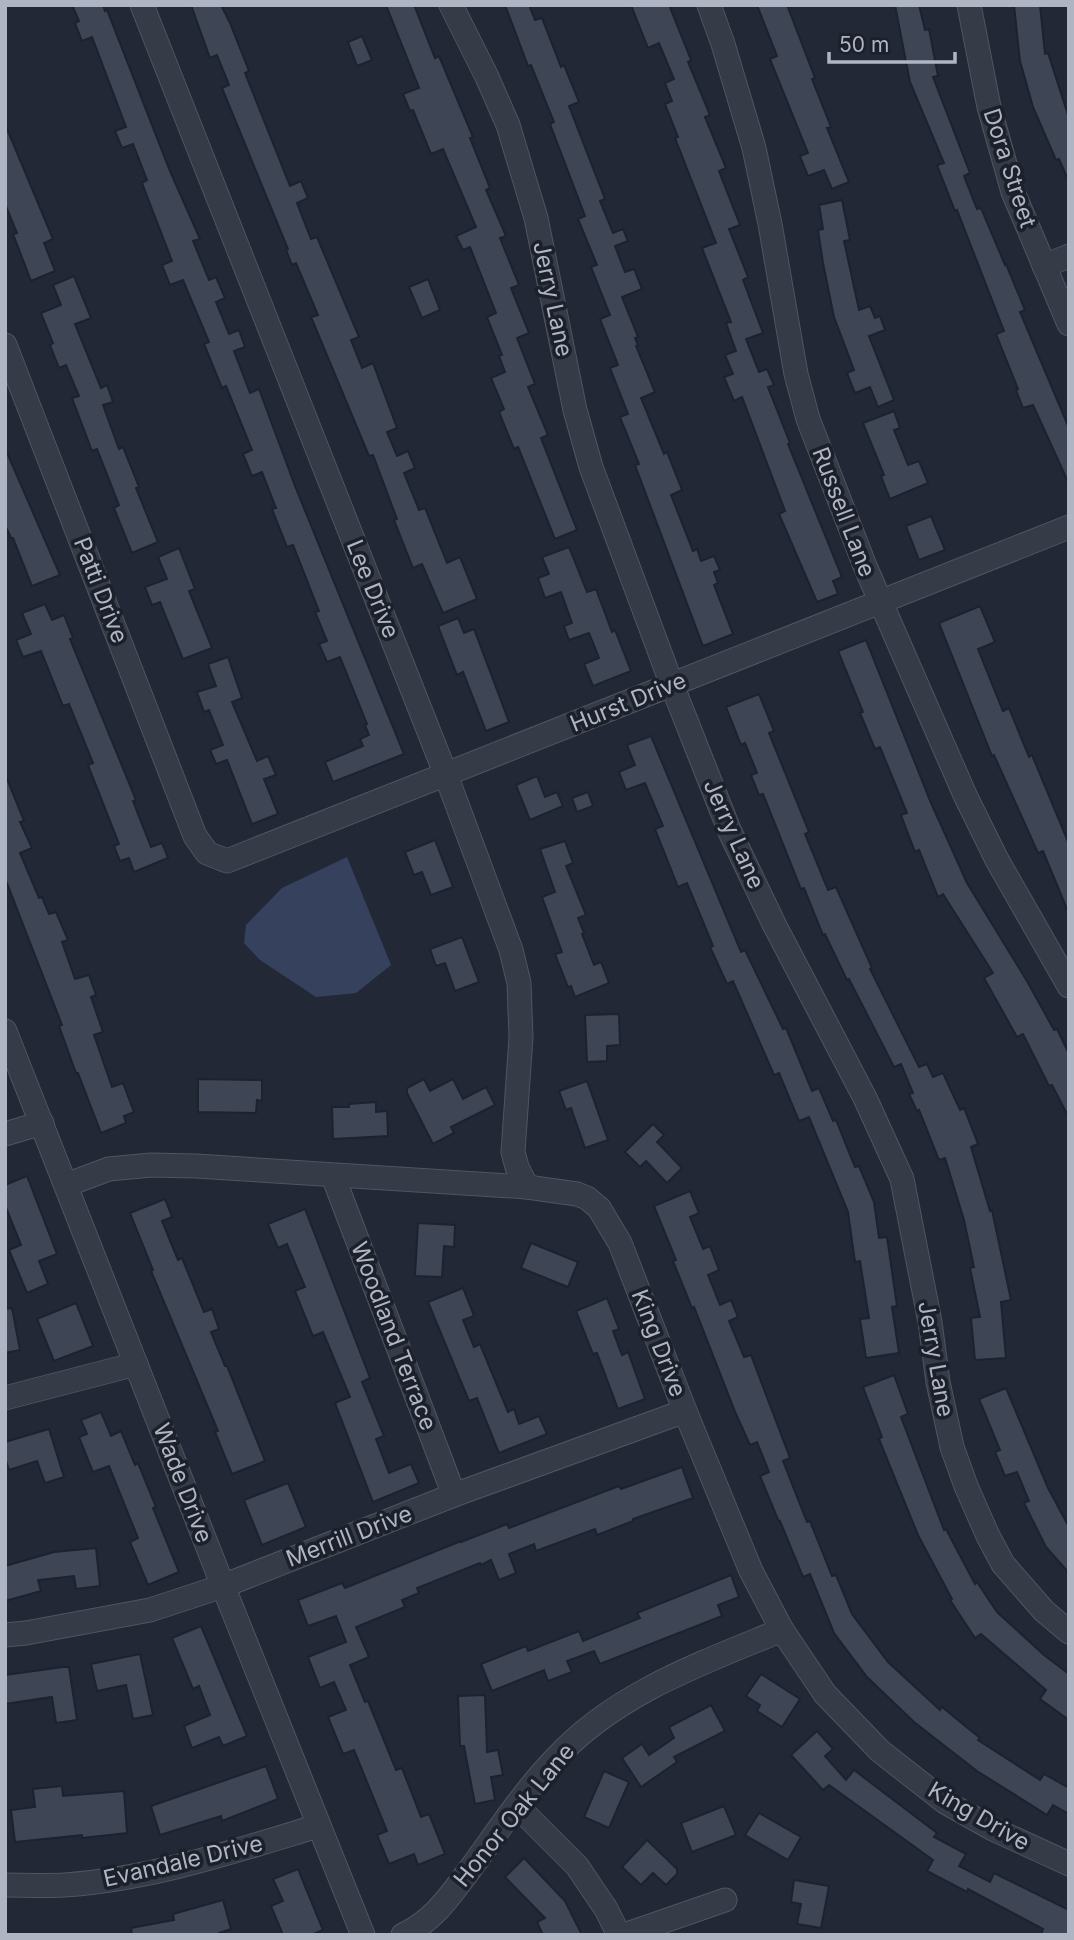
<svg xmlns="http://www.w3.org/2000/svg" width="1074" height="1940" font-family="Inter,sans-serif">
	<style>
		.water { fill: #36425d }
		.building { fill: #3e4656; stroke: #1d222e; stroke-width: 2 }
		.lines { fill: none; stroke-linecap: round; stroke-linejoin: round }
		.minor-casing { stroke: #505562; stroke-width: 25 }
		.minor { stroke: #353b47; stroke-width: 23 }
		.labels { text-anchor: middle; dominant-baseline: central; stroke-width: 7; stroke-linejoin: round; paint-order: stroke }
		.street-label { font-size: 23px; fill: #b0b5c3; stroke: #1b202b }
	</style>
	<rect width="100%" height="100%" fill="#222836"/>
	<path class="water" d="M347,857L391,965L356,993L316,997L260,960L244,943L246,925L282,888Z"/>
	<g class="building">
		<path d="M72,5H103L105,11L107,10L170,171L200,239L193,241L209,280L216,277L225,298L216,302L229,334L239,330L245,347L234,351L250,393L259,389L295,486L404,754L333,782L325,762L363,746L360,739L369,735L365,725L367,724L340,657L327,662L319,644L327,641L315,612L319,611L293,545L287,547L272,509L276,508L262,472L252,476L243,454L252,450L226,386L222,388L204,344L209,342L183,280L170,285L162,265L172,261L142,183L147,180L133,144L122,148L115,131L126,127L92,37L82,41L75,23L79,21Z"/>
		<path d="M191,5H221L230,23L249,71L245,73L290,186L301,181L308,198L297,203L311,239L317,237L359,337L351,340L362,368L373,363L380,382L397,428L387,432L397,456L408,451L415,468L404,473L419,510L425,508L447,563L460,557L477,599L443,613L422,564L413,568L394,520L397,519L373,455L369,456L311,317L318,315L296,263L292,265L286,250L288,249L222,88L229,85L217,55L210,58Z"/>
		<path d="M386,5H414L435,58L439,56L473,137L470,138L490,188L486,190L506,236L500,238L519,285L511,288L529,333L517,338L535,384L528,387L548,435L541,438L577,530L555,539L518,447L514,449L499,412L504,409L491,378L505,372L499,356L502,355L487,317L496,313L470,247L463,250L456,236L476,227L443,149L431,154L413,110L410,111L403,94L419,88Z"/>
		<path d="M505,5H529L535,20L542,18L561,67L564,65L579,102L569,106L605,199L600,201L613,233L623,229L628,241L615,246L625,272L634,269L642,289L622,297L638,337L635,338L638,345L636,346L655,392L641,398L664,454L667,452L682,490L671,495L693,551L697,549L701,561L714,556L720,570L714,572L718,583L714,585L733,634L703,646L635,465L639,464L620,417L628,414L610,368L618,365L600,319L610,315L591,267L597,265L578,219L585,216L550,124L554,122L531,65L528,66Z"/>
		<path d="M631,5H669L691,60L688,62L710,115L705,117L726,168L719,171L740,225L729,229L748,277L743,280L763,333L746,339L759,372L767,369L774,385L768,387L790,443L788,444L842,577L833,581L838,594L817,602L779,514L785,511L742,397L734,401L724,377L733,374L725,355L736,351L726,323L731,322L702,248L716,243L675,138L678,137L665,104L672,101L665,83L674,79L659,43L648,48Z"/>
		<path d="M757,5H787L815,78L812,79L831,127L827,128L849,182L832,189L824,170L808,176L800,156L808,153L770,59L777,56Z"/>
		<path d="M895,5H919L925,30L929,29L938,76L933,77L970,173L964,176L977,209L981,208L1005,265L1006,264L1025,310L1020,312L1069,428V484L1033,405L1023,408L1016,390L1018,389L996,334L1004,331L957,210L955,211L937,165L944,163L910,82Z"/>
		<path d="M1014,5H1040L1045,54L1048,53L1069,118V182L1059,159L1056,160L1033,107L1020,61Z"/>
		<path d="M362,36L372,60L357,66L348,42Z"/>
		<path d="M5,124L53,239L44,243L55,271L31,281L13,234L17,233L5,204Z"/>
		<path d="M842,200L850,240L844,241L859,310L870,306L875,318L880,316L885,330L869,336L894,400L878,407L870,387L855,393L847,373L854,370L834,317L823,263L818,230L823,229L819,205Z"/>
		<path d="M74,276L91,318L75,324L101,388L107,385L113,402L103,405L119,449L123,447L139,487L136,488L158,542L132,553L114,508L119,505L97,449L92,451L72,398L79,396L66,365L59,368L50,345L53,343L41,313L61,305L53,285Z"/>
		<path d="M428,279L440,310L422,318L409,287Z"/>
		<path d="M894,411L900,428L894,430L908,465L919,461L928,483L890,499L881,476L884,475L863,423Z"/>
		<path d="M5,448L60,575L32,586L13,538H11L5,525Z"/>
		<path d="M931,516L945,550L919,560L906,526Z"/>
		<path d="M569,547L587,592L596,589L612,632L615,630L631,671L593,686L584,664L599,658L589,633L569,640L564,626L572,623L561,592L545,598L538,578L549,574L542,557Z"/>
		<path d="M179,548L195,589L189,591L212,648L183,659L160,602L152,605L145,587L167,579L158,557Z"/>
		<path d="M45,604L52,620L64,615L73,638L70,639L136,800L133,801L151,847L162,843L168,858L134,872L129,858L120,861L114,846L119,844L88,765L93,763L69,704L63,706L41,651L23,657L16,640L31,634L22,613Z"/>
		<path d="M980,606L995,642L978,649L1003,711L1009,708L1029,757L1032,755L1069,844V914L1043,851L1038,853L994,755L992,756L939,623Z"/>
		<path d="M458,618L464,633L474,629L509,722L486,731L463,672L457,675L438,626Z"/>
		<path d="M866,640L931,803L967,883L1027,981L1054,1030L1057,1029L1069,1054V1118L1052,1085L1049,1086L1023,1034L1017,1037L984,978L993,973L943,894L938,897L919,850L915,852L901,815L907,813L880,747L875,749L860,713L863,712L838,651Z"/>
		<path d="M228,657L242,698L232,702L257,761L268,756L276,775L264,779L278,814L252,824L227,760L216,764L210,750L223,745L209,710L204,712L197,692L216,686L208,664Z"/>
		<path d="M759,694L774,731L769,733L809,832L805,834L828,890L836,887L872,968L870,969L919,1067L927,1064L933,1077L943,1073L960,1110L964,1108L978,1144L971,1147L990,1211L992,1210L1011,1300L1001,1302L1006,1358L975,1360L971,1318L980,1317L970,1268L974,1267L964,1220L945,1158L939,1160L919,1110L917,1111L909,1094L913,1093L901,1064L894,1067L849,979L847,980L825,934L823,935L804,888L801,889L763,794L759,795L751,775L757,773L745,743L741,745L726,707Z"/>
		<path d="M651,736L741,952L745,950L783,1029L786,1028L812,1091L819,1088L833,1121L836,1120L855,1167L859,1166L874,1202L879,1238L887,1237L897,1306L892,1307L899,1353L866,1358L860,1319L869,1318L860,1261L855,1262L848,1212L809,1117L799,1121L779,1073L774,1075L733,981L727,984L710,947L713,946L687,883L678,887L655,829L663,826L645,783L626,790L619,772L635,765L627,745Z"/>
		<path d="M5,774L24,821L20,822L32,848L20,853L39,898L42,897L49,914L56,912L68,940L62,942L75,979L89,975L96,995L91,997L103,1032L94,1035L112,1087L123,1083L134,1112L124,1116L126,1123L101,1133L78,1073H76L59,1026L62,1025L5,878Z"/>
		<path d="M537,776L545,797L557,792L563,806L530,820L516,785Z"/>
		<path d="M588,792L593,806L577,812L572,798Z"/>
		<path d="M435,840L453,887L431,895L422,872L414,875L405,852Z"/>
		<path d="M565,841L573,863L566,866L586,915L578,918L584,933L582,934L594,965L601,962L609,983L575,997L571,986L568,987L555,954L562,952L542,897L555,892L540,849Z"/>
		<path d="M462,937L479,982L455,991L445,963L436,966L430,949Z"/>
		<path d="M619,1014L620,1045L607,1046V1061L587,1062L585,1015Z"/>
		<path d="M198,1079L262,1080V1101L257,1100L256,1113L198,1112Z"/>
		<path d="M424,1079L430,1091L453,1079L463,1099L486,1087L495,1105L451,1127L454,1133L433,1144L407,1093V1088Z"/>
		<path d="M587,1081L608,1140L585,1148L571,1108L566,1110L559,1091Z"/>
		<path d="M376,1102V1112L387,1111L388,1136L333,1139L332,1107H349V1104Z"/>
		<path d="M653,1124L664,1135L657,1142L682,1168L667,1183L646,1161L640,1167L625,1152Z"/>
		<path d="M27,1176L57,1254L39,1261L48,1284L27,1293L9,1250L21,1245L5,1205V1185Z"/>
		<path d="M690,1191L699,1213L690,1217L703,1249L710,1246L719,1270L708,1275L720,1305L731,1300L738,1317L729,1321L744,1357L751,1355L790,1458L783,1461L807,1522L810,1521L832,1576L836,1575L852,1614L888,1662L940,1710L942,1707L980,1738L978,1740L1040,1780L1044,1774L1069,1788V1814L1053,1805L1047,1815L977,1771L914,1722L867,1677L834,1633L810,1574L803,1577L780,1521L779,1522L760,1476L769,1472L757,1442L750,1445L736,1414L694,1307L692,1308L673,1261L676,1260L654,1206Z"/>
		<path d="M165,1199L172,1217L162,1221L178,1260L182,1258L204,1312L212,1309L219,1329L211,1332L225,1366H227L265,1461L232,1474L215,1432L218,1431L151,1271L153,1270L130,1213Z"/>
		<path d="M305,1209L370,1378L362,1382L384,1436L376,1439L389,1473L411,1464L419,1483L373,1502L335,1403L350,1397L323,1332L313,1336L295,1291L305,1287L287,1244L278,1248L268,1224Z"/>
		<path d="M418,1223L455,1225L454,1247L444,1246L442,1277L415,1276Z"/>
		<path d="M531,1243L578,1262L568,1287L521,1268Z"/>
		<path d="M463,1288L474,1316L463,1320L474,1347L480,1344L508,1412L514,1409L519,1424L539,1416L547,1434L499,1453L477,1398L469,1401L428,1302Z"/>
		<path d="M607,1298L619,1329L613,1331L622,1355L628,1352L645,1399L618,1409L597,1353L593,1354L576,1311Z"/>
		<path d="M76,1303L93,1346L54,1361L37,1319Z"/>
		<path d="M12,1308L20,1350L5,1353V1309Z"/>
		<path d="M894,1375L908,1414L901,1417L944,1530L946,1529L975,1584L977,1582L997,1612L1044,1655L1069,1674V1720L1040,1699L1046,1690L981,1634L975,1638L950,1600L952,1599L918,1535L898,1486L879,1439L882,1437L863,1387Z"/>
		<path d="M1006,1388L1048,1488L1069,1527V1573L1046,1547L1024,1503L1029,1501L1017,1472L1005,1476L995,1452L1000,1450L979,1399Z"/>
		<path d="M101,1412L111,1436L121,1431L135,1465L138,1463L156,1507L153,1508L179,1572L148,1585L130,1542L138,1538L109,1466L93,1472L79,1437L87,1434L81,1420Z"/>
		<path d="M49,1429L64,1477L45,1483L37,1461L9,1470L5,1458V1442Z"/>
		<path d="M682,1467L693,1498L633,1519V1521L597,1535L595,1529L536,1551L534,1544L509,1554L516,1573L499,1580L491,1560L481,1565L480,1563L417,1588L419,1593L402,1600L405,1607L356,1627L369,1657L350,1665L365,1702L368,1701L396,1770L402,1768L421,1817L429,1814L445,1854L418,1865L414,1854L389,1864L377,1835L387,1831L354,1750L343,1754L328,1717L346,1710L334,1682L320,1688L308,1657L346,1642L336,1616L308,1626L298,1600L342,1583L345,1588L461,1541V1542L507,1524L509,1528L619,1486L621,1489Z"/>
		<path d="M288,1483L306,1527L262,1545L244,1500Z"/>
		<path d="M96,1548L100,1586L76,1589L74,1576L38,1580L41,1591L5,1601V1566L54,1552Z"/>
		<path d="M731,1575L739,1597L718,1605L722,1616L600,1664L594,1651L567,1661L572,1672L548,1681L544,1670L492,1691L481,1664L526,1646L528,1651L579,1631L583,1641L640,1618L637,1613Z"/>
		<path d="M201,1626L247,1736L223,1746L219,1737L192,1748L184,1726L210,1715L199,1686L193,1689L172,1638Z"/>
		<path d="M140,1654L153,1715L133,1719L126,1685L97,1691L91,1664Z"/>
		<path d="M63,1667H69L77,1720L56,1723L52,1697L5,1704V1675Z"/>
		<path d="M761,1674L800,1699L782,1727L757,1711L760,1705L746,1696Z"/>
		<path d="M485,1695L487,1752L498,1750L503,1775L491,1777L495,1800L475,1804L464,1746H460L458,1696Z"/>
		<path d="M711,1705L725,1731L674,1757L677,1762L641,1787L622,1758L642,1744L649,1755L674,1738L669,1727Z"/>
		<path d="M817,1731L833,1749L825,1756L846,1780L854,1770L937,1833L934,1837L966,1854L959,1866L990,1882L994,1873L1069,1910V1935H1041L1043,1929L968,1889L967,1892L927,1871L933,1860L829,1785L823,1790L791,1755Z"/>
		<path d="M266,1766L278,1799L222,1821L221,1816L160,1835L151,1806Z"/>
		<path d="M604,1771L629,1782L609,1828L584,1817Z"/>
		<path d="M62,1786L63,1796L124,1791L127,1833L82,1838V1835L15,1842L11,1810L35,1807L33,1789Z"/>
		<path d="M724,1806L736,1835L692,1852L681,1823Z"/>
		<path d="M759,1813L801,1837L788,1860L745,1835Z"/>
		<path d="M647,1840L677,1869V1874L666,1885L653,1873L641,1885L622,1867Z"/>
		<path d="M524,1858L565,1901L582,1935H543L537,1922L545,1918L505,1877Z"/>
		<path d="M298,1869L323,1930L311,1935H283L271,1906L283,1901L273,1879Z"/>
		<path d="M794,1880L829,1886L821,1928L797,1924L801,1904L791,1902Z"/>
		<path d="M223,1900L231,1929L219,1933V1935H132L131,1928L174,1920L173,1914Z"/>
	</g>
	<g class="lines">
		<g class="minor-casing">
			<g id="minor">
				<path d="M142,5L446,775L511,950L519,983L521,1037L513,1152L517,1167L527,1187"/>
				<path d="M451,5L487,77L508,125L536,218L575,410L591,467L672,685L730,832L775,926L865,1098L902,1179L930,1322L938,1382L952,1447L966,1486L988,1536L1003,1564L1044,1611L1069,1632"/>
				<path d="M709,5L723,44L754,148L770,224L796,374L808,419L865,566L965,795L997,860L1069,986"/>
				<path d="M969,5L989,107L1013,192L1069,324"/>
				<path d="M1044,266L1069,256"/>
				<path d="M5,345L195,836L207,853L227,861L1069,527"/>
				<path d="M5,1031L223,1586L363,1935"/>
				<path d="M5,1134L42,1123"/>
				<path d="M333,1176L454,1495"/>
				<path d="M66,1185L109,1169L151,1165L196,1166L527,1187L577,1194L587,1198L599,1208L620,1243L685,1411L751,1571L782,1630L825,1694L880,1751L945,1802L993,1829L1069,1864"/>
				<path d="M5,1398L136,1364"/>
				<path d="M5,1635L26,1633L150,1610L223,1586L454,1495L685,1411"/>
				<path d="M517,1806L577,1866L606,1909L619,1935"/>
				<path d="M5,1885C25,1885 45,1886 65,1885C152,1879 235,1851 318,1826"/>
				<path d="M403,1935C436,1920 453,1891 474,1864C500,1828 525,1790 556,1758C616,1693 702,1663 782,1630"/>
				<path d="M624,1935L725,1900"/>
			</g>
		</g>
		<use href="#minor" class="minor"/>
	</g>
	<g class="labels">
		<g class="street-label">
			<text transform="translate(1010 168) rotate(72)">Dora Street</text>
			<text transform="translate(553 299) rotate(78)">Jerry Lane</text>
			<text transform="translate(844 512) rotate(69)">Russell Lane</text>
			<text transform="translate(373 589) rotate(68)">Lee Drive</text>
			<text transform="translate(101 590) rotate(69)">Patti Drive</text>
			<text transform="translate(628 702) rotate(-22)">Hurst Drive</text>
			<text transform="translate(734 834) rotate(66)">Jerry Lane</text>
			<text transform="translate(394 1336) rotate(69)">Woodland Terrace</text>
			<text transform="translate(659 1343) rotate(69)">King Drive</text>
			<text transform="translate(936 1359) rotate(80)">Jerry Lane</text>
			<text transform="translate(183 1483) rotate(69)">Wade Drive</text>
			<text transform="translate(349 1536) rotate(-21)">Merrill Drive</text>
			<text transform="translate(514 1815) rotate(-51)">Honor Oak Lane</text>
			<text transform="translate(979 1816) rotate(30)">King Drive</text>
			<text transform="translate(183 1861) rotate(-13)">Evandale Drive</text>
		</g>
	</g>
	<rect width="1074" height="1940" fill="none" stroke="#b0b5c3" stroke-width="14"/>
	<path d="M829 52v10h126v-10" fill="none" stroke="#b0b5c3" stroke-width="3.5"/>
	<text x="839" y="52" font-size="21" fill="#b0b5c3" stroke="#1b202b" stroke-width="5" paint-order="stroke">50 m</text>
</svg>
